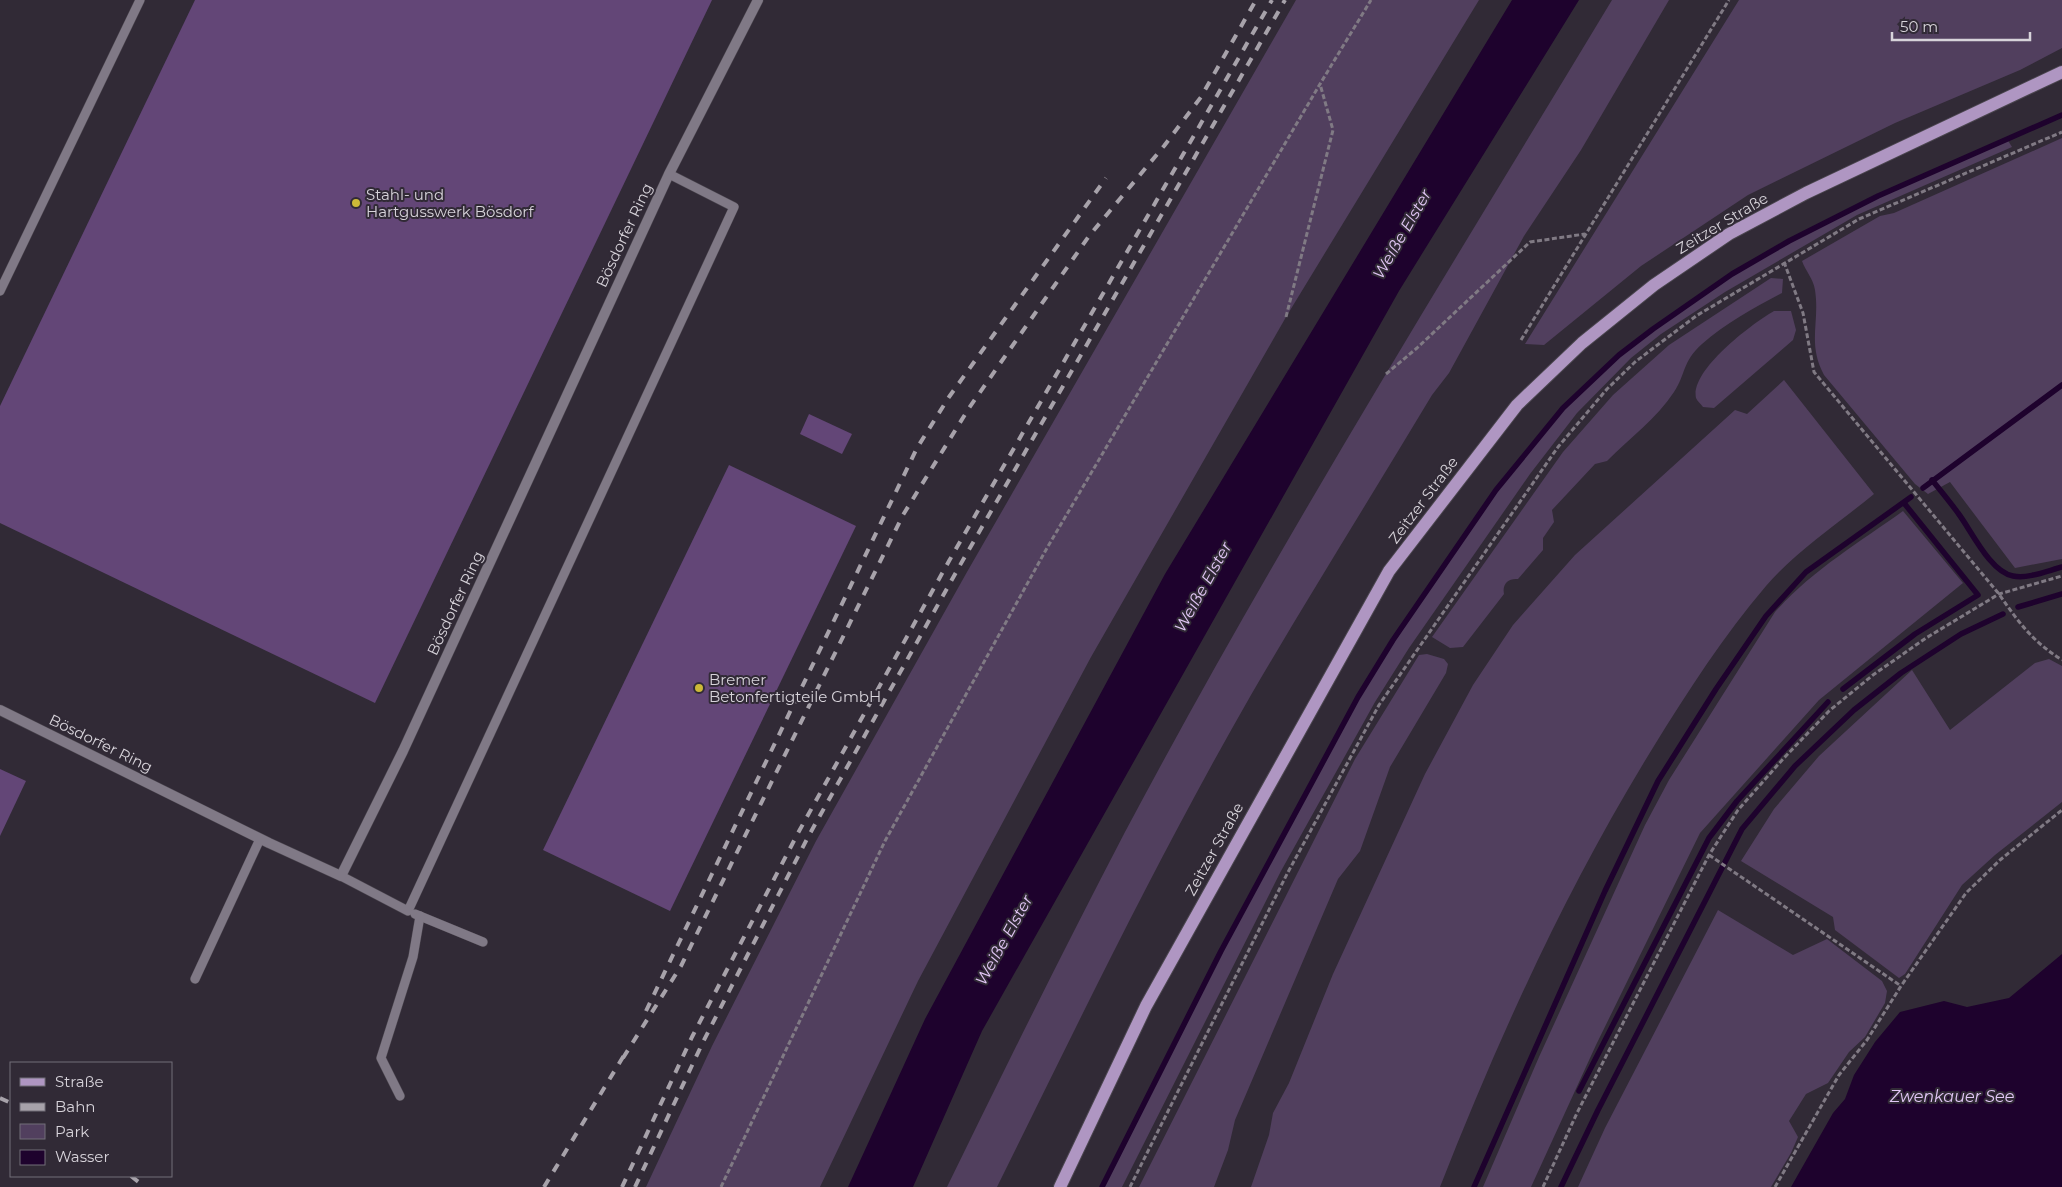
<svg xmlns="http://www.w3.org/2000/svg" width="2062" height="1187" font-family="Montserrat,sans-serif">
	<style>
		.green { fill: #513f5e }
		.water { fill: #1e022d }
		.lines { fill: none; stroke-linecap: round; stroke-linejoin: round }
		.stream { stroke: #1e022d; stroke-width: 5.5 }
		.building { fill: #634677 }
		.service-casing { stroke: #4a454e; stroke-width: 10 }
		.minor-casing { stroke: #4a454e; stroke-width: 11 }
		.primary-casing { stroke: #4a454e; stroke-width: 14 }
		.path { stroke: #807a84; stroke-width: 3; stroke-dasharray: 5 2.5; stroke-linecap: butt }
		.service { stroke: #807986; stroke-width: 9 }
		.minor { stroke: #807986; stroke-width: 10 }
		.primary { stroke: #af96c2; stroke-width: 12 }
		.rail { stroke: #a7a2aa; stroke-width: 4; stroke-dasharray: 9 9; stroke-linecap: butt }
		.poi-dot { fill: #cdb938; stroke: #312a36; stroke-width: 2 }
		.labels { text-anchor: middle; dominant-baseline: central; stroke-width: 4; stroke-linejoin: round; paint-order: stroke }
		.poi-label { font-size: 15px; fill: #d7d3da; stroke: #312a36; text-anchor: start }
		.street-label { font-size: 15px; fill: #d7d3da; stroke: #312a36 }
		.water-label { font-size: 16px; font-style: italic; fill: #e2c7f6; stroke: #312a36 }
	</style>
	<rect width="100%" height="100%" fill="#312a36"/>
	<g class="green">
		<path d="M1296,0H1479L1286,317L1091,657L918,981L820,1187H646L712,1046L816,841L967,572Z"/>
		<path d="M1612,0H1669L1581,150L1524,236L1449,373L1432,395C1372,495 1310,594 1251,695C1159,855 1079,1021 997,1187H947C1005,1068 1064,949 1125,832C1276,548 1446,275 1612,0Z"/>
		<path d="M1739,0H2062V48L2020,70L1895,123L1748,195L1641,266L1544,345L1525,344Z"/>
		<path d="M2062,138V559L2015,568L1950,482L1928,494L1915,484L1824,375C1807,343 1820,323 1815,290C1813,278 1806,272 1802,261L1880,216L1894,213Z"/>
		<path d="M2007,139L2012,147L1857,215L1725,292L1661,334L1631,358L1577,413L1530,474L1409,648L1375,702L1281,871L1122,1187H1102C1156,1077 1212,968 1270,861C1299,806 1327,750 1358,696C1385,651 1415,608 1445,564C1497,489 1549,414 1619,355C1734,258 1872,199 2007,139Z"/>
		<path d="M1771,278L1783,279L1782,293C1754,308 1726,323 1702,344C1682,362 1686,374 1674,392C1657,418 1629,439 1607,461L1595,464L1552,510L1554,522L1543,538V550L1518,579C1508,578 1502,584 1504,594L1463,647L1450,648L1432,637L1563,452L1613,395L1669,345Z"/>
		<path d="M1774,311H1791L1796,330L1793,340L1714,408L1703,407C1701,404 1697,401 1696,398C1690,370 1753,323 1774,311Z"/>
		<path d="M1784,380L1874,494C1840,522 1794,553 1766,586C1724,635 1688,691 1654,746C1568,885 1500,1034 1440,1187H1251L1269,1135L1273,1113L1289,1083L1333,974L1425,774L1473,685L1513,625L1575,555L1735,410L1747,414Z"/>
		<path d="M1903,511L1963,583L1819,700L1700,833L1596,1045L1531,1187H1483L1539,1057L1645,825L1669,780L1775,612C1811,571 1860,542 1903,511Z"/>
		<path d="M1427,654L1444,659L1448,664L1446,673L1390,767L1360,851L1338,879L1235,1120L1228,1150L1214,1187H1139L1355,759L1419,655Z"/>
		<path d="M2049,659L2062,666V802L1995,855L1962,885L1905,974L1899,978L1835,930L1833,917L1741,861L1774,809L1819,756L1912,670L1950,730L2035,663Z"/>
		<path d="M1718,910L1793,955L1827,939L1882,981L1887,991L1885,1003L1865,1037L1849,1052L1828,1083L1806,1094L1789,1121L1798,1137L1791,1153L1771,1187H1578L1605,1128Z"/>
	</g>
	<g class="water">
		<path d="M1512,0H1579L1399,291L982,1031L913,1187H848L925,1019L1165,574Z"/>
		<path d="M2062,954V1187H1791L1833,1113L1845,1099L1854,1075L1875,1042L1900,1012L1944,1001L1967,1007L2009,998Z"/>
	</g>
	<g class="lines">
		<g class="stream">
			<path d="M1932,480C1941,491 1950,502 1958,513C1971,530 1990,572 2013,576C2028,579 2047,571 2062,567"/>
			<path d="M1923,488L2062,385"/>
			<path d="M2018,607L2062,594"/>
			<path d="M1843,689L1915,634L1978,595L1904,503"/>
			<path d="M1579,1091L1709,838L1737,801L1828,702"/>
			<path d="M1102,1187L1221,951L1358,697L1393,640L1496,490L1563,408L1619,355L1653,329L1732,274L1789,241L1878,196L2062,115"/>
			<path d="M1474,1187L1605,891L1658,781L1716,689L1766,616L1806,572L1911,497"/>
			<path d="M1561,1187L1598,1110L1742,829L1795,766L1854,710L1901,673L1961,634L2003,614"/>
		</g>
	</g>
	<g class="building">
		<path d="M195,0H712L375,703L0,523V406Z"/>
		<path d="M809,414L852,434L842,454L800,434Z"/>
		<path d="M729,465L856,526L670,911L543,850Z"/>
		<path d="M0,769L26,781L0,836Z"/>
	</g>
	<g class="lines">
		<g class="service-casing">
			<g id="service">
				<path d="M0,291L140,0"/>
				<path d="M341,876L408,911L734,207L669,174"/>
				<path d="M415,914L483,942"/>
				<path d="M195,979L260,839"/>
				<path d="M400,1096L381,1058L413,957L420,916"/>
			</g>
		</g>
		<g class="minor-casing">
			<path id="minor" d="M0,710L269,843L341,876L403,751L669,174L758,0"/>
		</g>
		<g class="primary-casing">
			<path id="primary" d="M1060,1187L1146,1006L1389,571L1517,405L1582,343L1654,285L1729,234L1806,193L2062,72"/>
		</g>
		<g class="path">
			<path d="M1784,262L1803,313L1814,372L1999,594C2019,623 2032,641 2062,660"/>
			<path d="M1286,317L1333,130L1320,84"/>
			<path d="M1521,340L1729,0"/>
			<path d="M1386,374L1417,348L1530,242L1585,234"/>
			<path d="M1709,855L1901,986"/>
			<path d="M721,1187L885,841L1047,548L1320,84L1371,0"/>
			<path d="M1130,1187L1287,874L1379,705L1558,447L1607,389L1635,362L1696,316L1859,219L2062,132"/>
			<path d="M1543,1187L1577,1113L1709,855L1738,810L1783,759L1829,711L1873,675L1926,638L1999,594L2062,576"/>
			<path d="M1775,1187L1839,1075L1867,1040L1901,986L1966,893L2000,860L2062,810"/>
		</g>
		<use href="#service" class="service"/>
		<use href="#minor" class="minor"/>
		<use href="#primary" class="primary"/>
		<g class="rail">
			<path d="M646,1011L917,448L949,397L1106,178"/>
			<path d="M623,1058L681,966L903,515L969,408L1089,236L1164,146L1201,97L1256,0"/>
			<path d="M0,1098L11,1103"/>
			<path d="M131,1176L145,1187"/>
			<path d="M544,1187L626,1052"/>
			<path d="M622,1187L692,1037L798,833L949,561L1272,0"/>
			<path d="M635,1187L703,1042L808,837L959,567L1285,0"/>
		</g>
	</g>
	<g class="poi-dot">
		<circle cx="356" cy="203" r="5"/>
		<circle cx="699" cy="688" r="5"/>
	</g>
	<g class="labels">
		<g class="poi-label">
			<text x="366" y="194">Stahl- und<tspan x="366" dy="17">Hartgusswerk Bösdorf</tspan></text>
			<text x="709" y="679">Bremer<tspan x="709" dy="17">Betonfertigteile GmbH</tspan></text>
		</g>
		<g class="street-label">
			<text transform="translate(1722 223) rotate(-31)">Zeitzer Straße</text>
			<text transform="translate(624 235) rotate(-65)">Bösdorfer Ring</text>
			<text transform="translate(1423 500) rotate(-53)">Zeitzer Straße</text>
			<text transform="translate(455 603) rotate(-65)">Bösdorfer Ring</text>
			<text transform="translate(101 743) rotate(26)">Bösdorfer Ring</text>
			<text transform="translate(1214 849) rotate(-61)">Zeitzer Straße</text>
		</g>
		<g class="water-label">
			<text transform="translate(1402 234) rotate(-60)">Weiße Elster</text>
			<text transform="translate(1203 587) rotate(-61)">Weiße Elster</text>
			<text transform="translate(1004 940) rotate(-61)">Weiße Elster</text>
			<text x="1952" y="1096">Zwenkauer See</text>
		</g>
	</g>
	<rect x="10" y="1062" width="162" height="115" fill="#312a36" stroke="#736e78"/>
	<rect x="20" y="1078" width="25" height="8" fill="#af96c2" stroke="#736e78"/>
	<text x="55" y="1087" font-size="15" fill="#d7d3da">Straße</text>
	<rect x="20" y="1103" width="25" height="8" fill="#a7a2aa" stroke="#736e78"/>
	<text x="55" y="1112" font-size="15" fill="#d7d3da">Bahn</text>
	<rect x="20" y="1124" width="25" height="15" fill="#513f5e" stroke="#736e78"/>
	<text x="55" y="1137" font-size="15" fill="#d7d3da">Park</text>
	<rect x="20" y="1150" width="25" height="15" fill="#1e022d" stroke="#736e78"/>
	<text x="55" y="1162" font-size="15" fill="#d7d3da">Wasser</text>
	<path d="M1892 32v8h138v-8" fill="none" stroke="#d7d3da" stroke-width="2.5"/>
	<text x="1900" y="32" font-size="15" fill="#d7d3da" stroke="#312a36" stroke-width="4" paint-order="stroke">50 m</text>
</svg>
